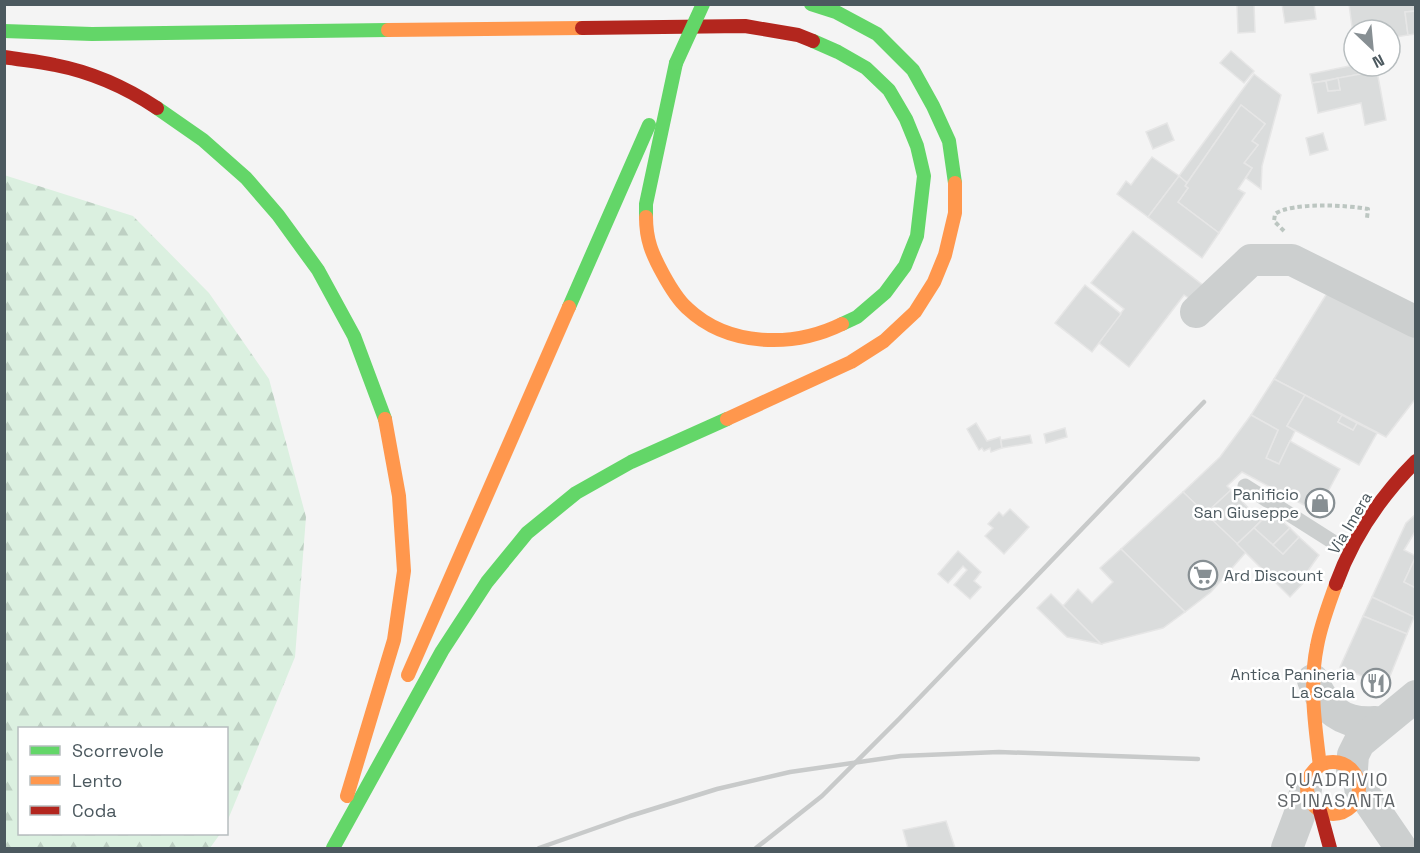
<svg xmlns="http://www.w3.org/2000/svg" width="1420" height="853" font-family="'Space Grotesk',sans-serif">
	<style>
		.forest { fill: url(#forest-firs) }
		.building { fill: #dadcdc; stroke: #e6e6e6; stroke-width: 1.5 }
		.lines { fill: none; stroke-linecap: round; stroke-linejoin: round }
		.path { stroke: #bcc6c1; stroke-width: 4; stroke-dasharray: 4.5 3; stroke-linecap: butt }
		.lane { stroke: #cccfcf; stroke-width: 15 }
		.street { stroke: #cccfcf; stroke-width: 32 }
		.fast { stroke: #63d668; stroke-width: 14 }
		.slow { stroke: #ff974d; stroke-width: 14 }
		.jam { stroke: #b3261e; stroke-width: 14 }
		.rail { stroke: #c8caca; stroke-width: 4.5 }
		.fast-bridge { stroke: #63d668; stroke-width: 14 }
		.labels { text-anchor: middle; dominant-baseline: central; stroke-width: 5; stroke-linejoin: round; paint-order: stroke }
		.poi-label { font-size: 16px; fill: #4c595f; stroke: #fff; text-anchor: end }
		.street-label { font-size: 16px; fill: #4c595f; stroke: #fff }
		.neighbourhood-label { font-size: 18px; letter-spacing: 1.5px; fill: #606467; stroke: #fff }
	</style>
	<defs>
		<pattern id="forest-firs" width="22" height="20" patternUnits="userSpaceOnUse" patternTransform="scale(1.5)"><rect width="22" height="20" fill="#dbf0e0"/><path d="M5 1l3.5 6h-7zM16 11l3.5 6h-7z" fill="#bed0c3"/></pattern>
	</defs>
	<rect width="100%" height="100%" fill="#f4f4f4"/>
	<path class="forest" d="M4,175L133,216L209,293L269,379L306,517L295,657L227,822L226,728H20V834H220L210,848H5Z"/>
	<g class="building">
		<path d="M1237,4H1254L1255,32L1238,33Z"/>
		<path d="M1282,4H1314L1316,19L1285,23Z"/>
		<path d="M1349,4H1416V11L1405,12L1408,35L1390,38V30H1354V42Z"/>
		<path d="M1416,11V34L1408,35L1405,12Z"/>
		<path d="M1231,51L1254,71L1244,83L1220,63Z"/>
		<path d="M1354,65L1376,66L1377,71L1312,83L1310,74Z"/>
		<path d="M1377,71L1386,120L1365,125L1361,103L1318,113L1312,83L1326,81L1328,91L1340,90L1338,78Z"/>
		<path d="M1254,74L1281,95L1262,166L1261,189L1246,178L1252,168L1244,163L1258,145L1252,141L1265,124L1241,105L1187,183L1179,176Z"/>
		<path d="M1338,78L1340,90L1328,91L1326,81Z"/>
		<path d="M1241,105L1265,124L1252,141L1258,145L1244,163L1252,168L1238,189L1245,193L1219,233L1178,202L1188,188L1185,186Z"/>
		<path d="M1167,123L1174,140L1153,149L1146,132Z"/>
		<path d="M1323,133L1328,150L1310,155L1306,138Z"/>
		<path d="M1152,157L1179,176L1148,217L1117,194L1126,181L1131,185Z"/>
		<path d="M1179,176L1187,183L1185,186L1188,188L1178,202L1219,233L1202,258L1148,217Z"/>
		<path d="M1133,231L1204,286L1193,301L1184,295L1129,367L1099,343L1124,309L1091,283Z"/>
		<path d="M1085,285L1121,314L1092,352L1055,323Z"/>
		<path d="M1329,290L1416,334V398L1386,437L1274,379Z"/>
		<path d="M1274,379L1305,395L1287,426L1295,431L1279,464L1266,458L1278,430L1251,415Z"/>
		<path d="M1305,395L1342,415L1338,422L1353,430L1357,423L1377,433L1359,465L1287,426Z"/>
		<path d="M1251,415L1278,430L1266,458L1279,464L1290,441L1340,469L1317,512L1242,472L1227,486L1231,490L1205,514L1183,492L1220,457Z"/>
		<path d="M1342,415L1357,423L1353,430L1338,422Z"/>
		<path d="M976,423L987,441L1000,437L1002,448L991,452L990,448L984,451L982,448L979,450L967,429Z"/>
		<path d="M1065,428L1067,437L1046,443L1044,434Z"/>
		<path d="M1030,435L1032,443L1002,448L1001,440Z"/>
		<path d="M1231,490L1261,521L1237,544L1205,514Z"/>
		<path d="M1183,492L1246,552L1211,592L1185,612L1121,549Z"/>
		<path d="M1010,509L1029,527L1004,554L985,536L993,528L988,524L999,512L1003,516Z"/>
		<path d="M1271,511L1290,528L1273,545L1254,528Z"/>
		<path d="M1416,514V530L1404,550L1416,556L1404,582L1416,588V613L1414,617L1372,597L1406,523Z"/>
		<path d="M1254,528L1283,554L1299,537L1319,555L1305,575L1308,578L1290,597L1237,544Z"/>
		<path d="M1290,528L1299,537L1283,554L1273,545Z"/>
		<path d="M1121,549L1185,612L1163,628L1101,644L1063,606L1078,589L1092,603L1113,582L1100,568Z"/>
		<path d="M958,551L981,572L974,581L981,587L970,599L954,585L967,570L963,566L948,583L938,574Z"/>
		<path d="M1416,556V588L1404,582Z"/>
		<path d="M1051,594L1101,644L1067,637L1037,608Z"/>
		<path d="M1372,597L1414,617L1407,634L1363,616Z"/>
		<path d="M1363,616L1407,634L1386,686L1340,667Z"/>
		<path d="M946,821L955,848H908L903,830Z"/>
	</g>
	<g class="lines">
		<path class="path" d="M1284,231L1274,221L1275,214C1291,202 1348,205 1368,209L1367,218"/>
		<path class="lane" d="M1245,486L1349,552"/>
		<g class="street">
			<path d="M1196,312L1251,260H1292L1416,322"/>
			<path d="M1313,680C1324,709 1343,725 1375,722"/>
			<path d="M1352,769L1353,755L1359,743L1416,696"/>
			<path d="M1360,788L1401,848"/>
			<path d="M1287,848L1299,816L1306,789"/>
		</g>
		<g class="fast">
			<path d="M811,4L836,12L877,34L913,70L933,106L949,141L955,183"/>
			<path d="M4,31L92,34L388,30"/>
			<path d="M813,41L838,52L866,68L889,90L906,119L917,146L924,176L917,236L905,266L885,293L857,317L842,324"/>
			<path d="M157,108L203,140L246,178L278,215L318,270L354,336L385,419"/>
			<path d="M646,217V204L676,63"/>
			<path d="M569,307L649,125"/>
			<path d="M333,848L442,651L487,582L527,533L576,493L631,462L727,419"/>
		</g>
		<g class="slow">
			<path d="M388,30L582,28"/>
			<path d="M646,217C646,240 652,254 663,274C669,285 677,299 687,308C728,347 793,348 842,324"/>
			<path d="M727,419L851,362L884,341L915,312L934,282L945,255L955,213V183"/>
			<path d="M408,675L569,307"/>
			<circle cx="1333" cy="788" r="26"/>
			<path d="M1320,766C1315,726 1309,685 1317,646C1321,624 1329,604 1336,584"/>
			<path d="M347,796L394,640L404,571L399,496L385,419"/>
		</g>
		<g class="jam">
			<path d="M582,28L745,26L798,35L813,41"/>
			<path d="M4,57C21,60 38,61 55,65C91,72 127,88 157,108"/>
			<path d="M1336,584C1353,537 1381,496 1416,461"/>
			<path d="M1320,811L1330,848"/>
		</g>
		<g class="rail">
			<path d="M539,848L630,816L717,789L790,772L901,756L999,752L1198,759"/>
			<path d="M756,848L822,796L899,719L1204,402"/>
		</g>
		<path class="fast-bridge" d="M676,63L703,4"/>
	</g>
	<defs>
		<g id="shop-ring" transform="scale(1.5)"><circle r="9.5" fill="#fff" stroke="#878f93" stroke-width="1.5"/><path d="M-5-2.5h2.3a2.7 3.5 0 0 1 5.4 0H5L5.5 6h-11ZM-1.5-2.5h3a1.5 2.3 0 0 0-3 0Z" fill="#878f93"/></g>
		<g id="supermarket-ring" transform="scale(1.5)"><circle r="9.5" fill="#fff" stroke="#878f93" stroke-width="1.5"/><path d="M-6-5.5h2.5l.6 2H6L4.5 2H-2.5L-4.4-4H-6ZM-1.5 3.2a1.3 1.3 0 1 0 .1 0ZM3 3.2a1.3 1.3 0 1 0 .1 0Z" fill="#878f93"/></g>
		<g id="restaurant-ring" transform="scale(1.5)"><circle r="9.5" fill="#fff" stroke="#878f93" stroke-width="1.5"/><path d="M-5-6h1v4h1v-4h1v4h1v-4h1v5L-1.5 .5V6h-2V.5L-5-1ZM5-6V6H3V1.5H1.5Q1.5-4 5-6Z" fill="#878f93"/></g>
	</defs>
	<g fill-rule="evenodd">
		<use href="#shop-ring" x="1320" y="503"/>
		<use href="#supermarket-ring" x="1203" y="575"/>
		<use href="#restaurant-ring" x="1376" y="683"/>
	</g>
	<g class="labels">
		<g class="poi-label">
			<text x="1299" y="494">Panificio<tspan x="1299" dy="18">San Giuseppe</tspan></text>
			<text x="1224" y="575" text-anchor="start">Ard Discount</text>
			<text x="1355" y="674">Antica Panineria<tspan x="1355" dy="18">La Scala</tspan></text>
		</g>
		<g class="street-label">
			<text transform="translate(1350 523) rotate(-59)">Via Imera</text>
		</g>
		<g class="neighbourhood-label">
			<text x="1337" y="779">QUADRIVIO<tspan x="1337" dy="21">SPINASANTA</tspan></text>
		</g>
	</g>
	<rect width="1420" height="853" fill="none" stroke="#4c595f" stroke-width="12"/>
	<rect x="18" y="727" width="210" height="108" fill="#ffffff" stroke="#b7bdbf" stroke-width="1.5"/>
	<rect x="30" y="746" width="30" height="9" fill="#63d668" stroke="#b7bdbf" stroke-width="1.5"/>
	<text x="72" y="757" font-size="18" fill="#4c595f">Scorrevole</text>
	<rect x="30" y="776" width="30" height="9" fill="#ff974d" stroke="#b7bdbf" stroke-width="1.5"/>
	<text x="72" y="787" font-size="18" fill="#4c595f">Lento</text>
	<rect x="30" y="806" width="30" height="9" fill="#b3261e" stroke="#b7bdbf" stroke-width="1.5"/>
	<text x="72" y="817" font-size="18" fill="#4c595f">Coda</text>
	<g transform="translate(1372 48) rotate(154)"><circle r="28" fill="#ffffff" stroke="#b7bdbf" stroke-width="1.5"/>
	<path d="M0-4.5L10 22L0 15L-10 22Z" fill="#878f93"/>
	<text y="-9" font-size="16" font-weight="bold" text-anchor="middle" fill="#4c595f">N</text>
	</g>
</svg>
